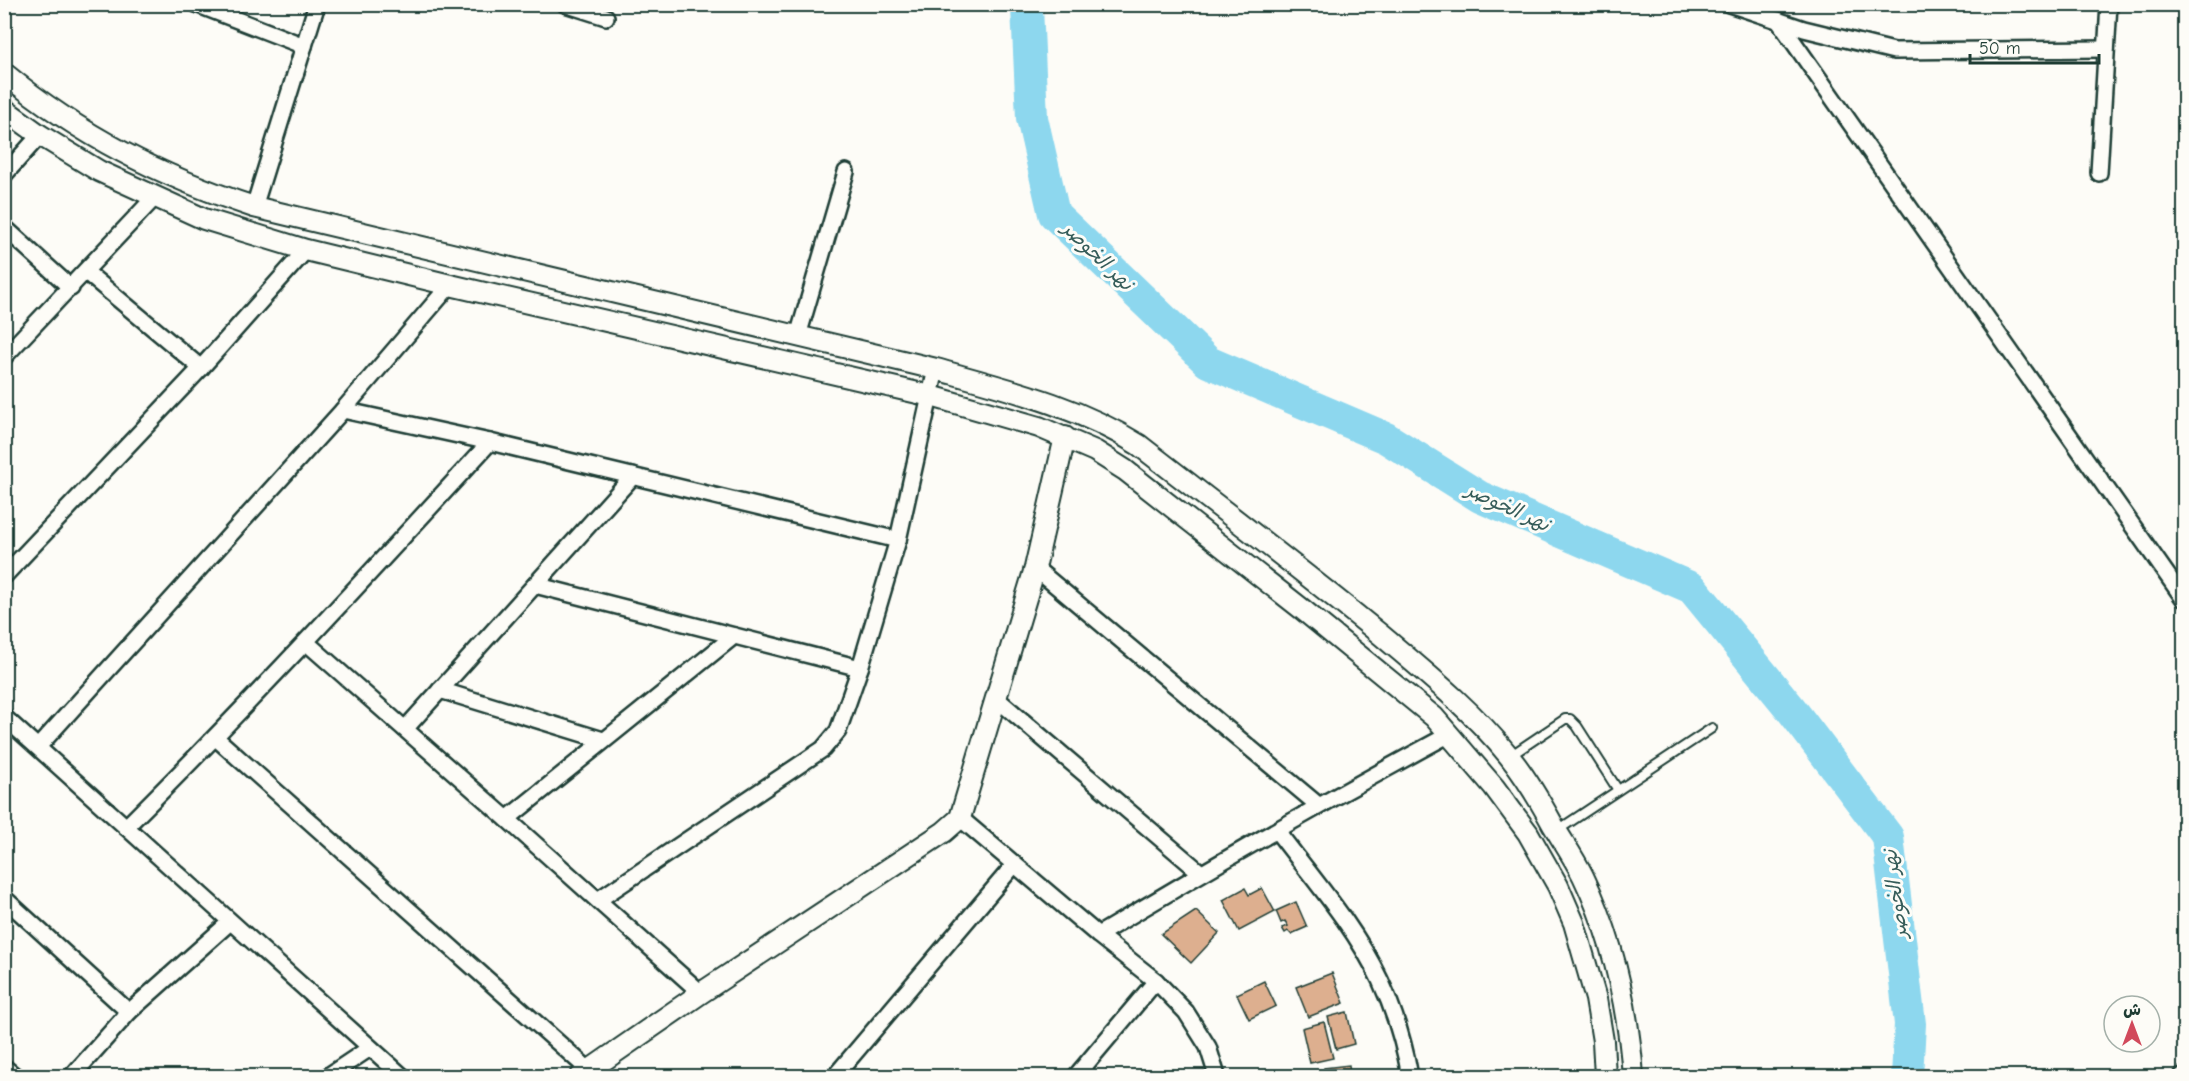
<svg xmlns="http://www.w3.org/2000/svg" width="2189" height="1081" font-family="'Comic Neue','Playpen Sans Arabic',sans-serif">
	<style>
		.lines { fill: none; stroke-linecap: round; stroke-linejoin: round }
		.river { stroke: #8dd7ee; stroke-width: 32 }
		.building { fill: #ddaf8f; stroke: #1f3d34; stroke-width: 1.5 }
		.service-casing { stroke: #1f3d34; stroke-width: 12 }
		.minor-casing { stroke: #1f3d34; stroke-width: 20 }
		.tertiary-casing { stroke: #1f3d34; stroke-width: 24 }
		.service { stroke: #fdfcf7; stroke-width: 8 }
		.minor { stroke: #fdfcf7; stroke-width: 15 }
		.tertiary { stroke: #fdfcf7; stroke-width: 20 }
		.labels { text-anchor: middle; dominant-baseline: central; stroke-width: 6; stroke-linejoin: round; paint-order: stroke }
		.water-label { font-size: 20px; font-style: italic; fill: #355c59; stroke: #fdfcf7 }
	</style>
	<rect width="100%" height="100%" fill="#fdfcf7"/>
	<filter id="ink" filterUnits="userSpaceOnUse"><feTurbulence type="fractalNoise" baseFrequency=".0167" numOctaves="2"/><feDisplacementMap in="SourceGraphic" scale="12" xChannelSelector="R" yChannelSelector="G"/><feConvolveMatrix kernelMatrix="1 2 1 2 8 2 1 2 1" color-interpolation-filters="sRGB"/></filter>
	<g filter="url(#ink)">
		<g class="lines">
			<path class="river" d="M1029,4L1027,7L1032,118L1054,214L1208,362L1386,438L1480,497L1692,588L1791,709L1888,837L1910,1024L1907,1076"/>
		</g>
		<g class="building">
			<path d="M1245,888L1249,895L1262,888L1275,912L1239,931L1223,900Z"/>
			<path d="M1296,902L1307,927L1291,934L1288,931L1285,933L1282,928L1288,926L1285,921L1281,923L1276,911Z"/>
			<path d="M1196,911L1219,933L1191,963L1161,934Z"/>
			<path d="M1332,973L1344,1003L1308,1017L1296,987Z"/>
			<path d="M1264,981L1276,1006L1249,1019L1237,994Z"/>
			<path d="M1347,1012L1354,1044L1336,1049L1328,1017Z"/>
			<path d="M1324,1022L1333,1058L1310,1063L1302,1028Z"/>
			<path d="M1349,1065L1350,1076H1325L1324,1068Z"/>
		</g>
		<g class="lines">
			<g class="service-casing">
				<g id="service">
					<path d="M1510,756L1565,719H1570L1577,726L1618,790"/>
					<path d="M1558,830L1712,728"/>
				</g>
			</g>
			<g class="minor-casing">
				<g id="minor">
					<path d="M196,4L304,46"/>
					<path d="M565,4L606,17"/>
					<path d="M1729,4L1804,29L1894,51L2106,49"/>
					<path d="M1778,20L2184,599"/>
					<path d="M2099,173L2109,4"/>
					<path d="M4,175L40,135"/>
					<path d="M254,207L317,4"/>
					<path d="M4,227L71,288"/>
					<path d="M86,272L201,368"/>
					<path d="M798,336L846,172"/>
					<path d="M4,357L154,198"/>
					<path d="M343,410L490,442L898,540"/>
					<path d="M1035,568L1318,805"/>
					<path d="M4,576L201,368L306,250"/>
					<path d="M535,585L860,668"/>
					<path d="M307,643L507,819L701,993"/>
					<path d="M440,690L603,740"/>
					<path d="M997,699L1201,873"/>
					<path d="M4,717L402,1076"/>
					<path d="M405,729L633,476"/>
					<path d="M216,738L590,1071"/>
					<path d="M38,747L343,410L450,285"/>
					<path d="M960,818L1098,935L1156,981L1186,1012L1208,1047L1217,1076"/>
					<path d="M507,819L734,636"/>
					<path d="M126,827C252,702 371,572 490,442"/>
					<path d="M1277,831C1313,879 1354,925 1380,980C1394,1010 1404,1043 1410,1076"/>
					<path d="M4,898L129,1012"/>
					<path d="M598,900L823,749L838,731L860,668L898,540L936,369"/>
					<path d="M1098,935C1214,865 1331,798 1450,734"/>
					<path d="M4,1067L15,1076"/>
					<path d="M72,1076L129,1012L230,922"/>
					<path d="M328,1076L370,1048"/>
					<path d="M835,1076L1014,865"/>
					<path d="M1076,1076L1156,981"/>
					<path d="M2182,1076H2184"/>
				</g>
			</g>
			<g class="tertiary-casing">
				<g id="tertiary">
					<path d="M4,73C81,136 160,176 254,207L936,369C1007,389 1076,405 1139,445C1220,508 1302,570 1381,635C1426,673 1472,710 1509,756C1526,777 1540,801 1553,825C1563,842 1574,858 1583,876C1613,938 1628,1008 1633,1076"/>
					<path d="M4,109L40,135L99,171L204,219L306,250L450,285L931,396L1039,427L1095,451L1125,470L1302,609L1434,717L1494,787L1528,833L1558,886L1574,923L1596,999L1603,1041L1605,1076"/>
					<path d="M581,1076L701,993L944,832L960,818L1035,568L1065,437"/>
				</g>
			</g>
			<use href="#service" class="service"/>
			<use href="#minor" class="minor"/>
			<use href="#tertiary" class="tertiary"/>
		</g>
	</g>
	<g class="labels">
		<g class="water-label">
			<text transform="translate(1098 256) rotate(44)">نهر الخوصر</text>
			<text transform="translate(1508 507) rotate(25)">نهر الخوصر</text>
			<text transform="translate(1895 894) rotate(-97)">نهر الخوصر</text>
		</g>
	</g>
	<rect width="2189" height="1081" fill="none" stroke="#fdfcf7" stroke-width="24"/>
	<rect x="12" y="12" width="2165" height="1057" fill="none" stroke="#1f3d34" stroke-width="2" filter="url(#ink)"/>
	<g transform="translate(2132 1024)"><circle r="28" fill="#fdfcf7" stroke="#a4b0a9" stroke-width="1.5"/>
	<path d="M0-4.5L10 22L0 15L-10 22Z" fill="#d1495b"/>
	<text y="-9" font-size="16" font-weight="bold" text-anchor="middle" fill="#1f3d34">ش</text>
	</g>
	<path d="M1970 54v9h129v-9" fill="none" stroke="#1f3d34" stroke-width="3"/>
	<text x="1979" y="54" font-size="18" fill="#1f3d34" stroke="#fdfcf7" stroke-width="4.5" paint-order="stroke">50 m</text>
</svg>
